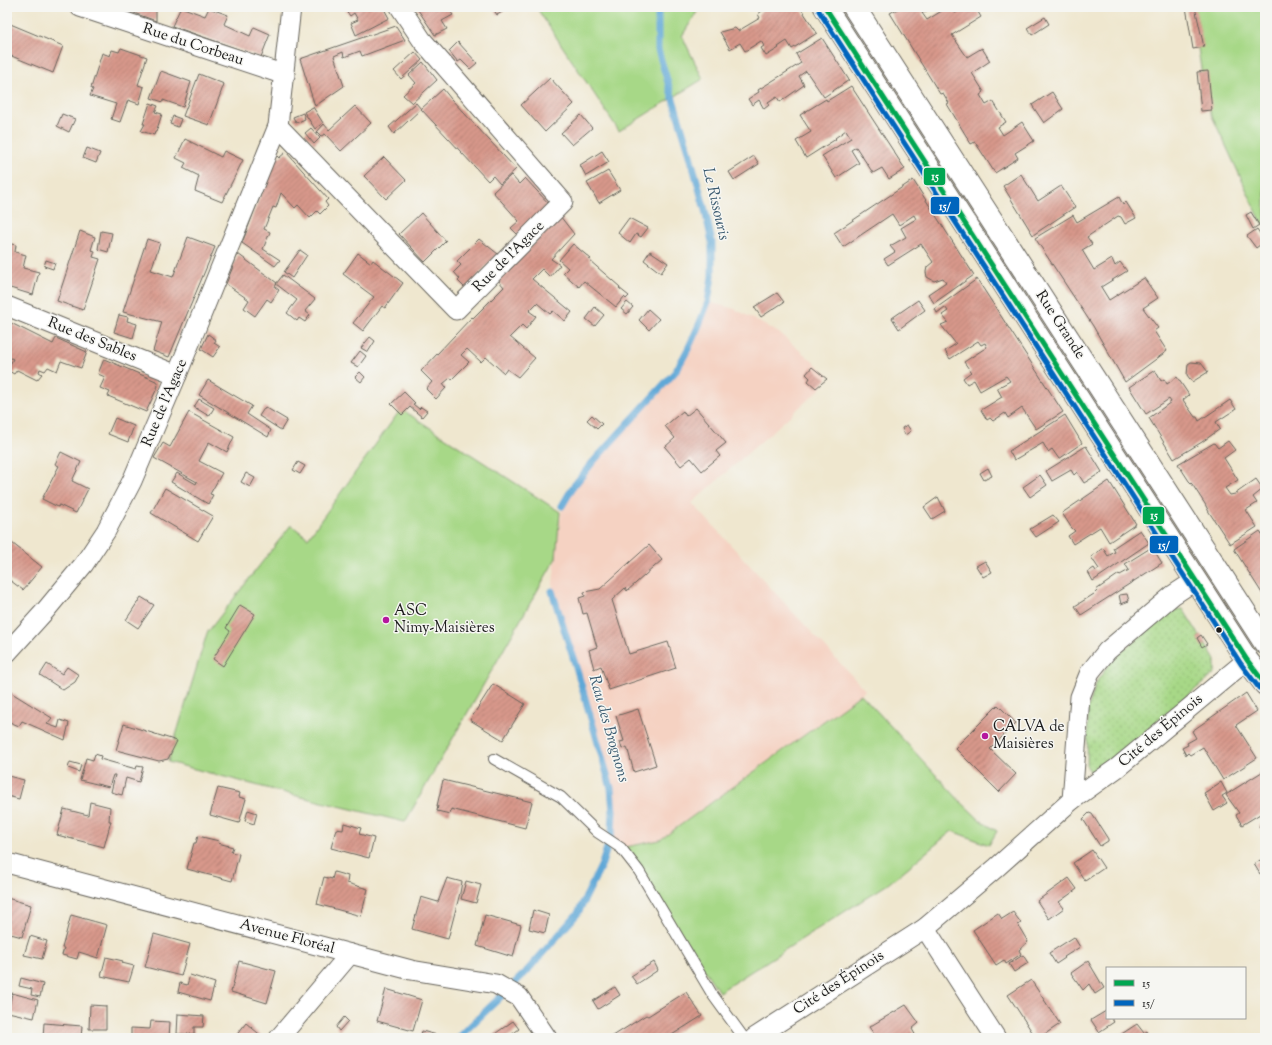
<svg xmlns="http://www.w3.org/2000/svg" width="1272" height="1045" font-family="'Sorts Mill Goudy',serif">
	<style>
		.built { fill: #f5d2c2 }
		.grass { fill: #a7d887; stroke: #627a52 }
		.park { fill: url(#park-dots); stroke: #627a52 }
		.lines { fill: none; stroke-linecap: round; stroke-linejoin: round }
		.stream { stroke: #61a8d7; stroke-width: 7 }
		.building { fill: url(#building-hatch) }
		.service-casing { stroke: #66635b; stroke-width: 12 }
		.minor-casing { stroke: #66635b; stroke-width: 21 }
		.primary-casing { stroke: #66635b; stroke-width: 24 }
		.service { stroke: #fff; stroke-width: 10 }
		.minor { stroke: #fff; stroke-width: 19 }
		.primary { stroke: #fff; stroke-width: 22 }
		.bus-1-casing { stroke: #f6f6f2; stroke-width: 8 }
		.bus-2-casing { stroke: #f6f6f2; stroke-width: 8 }
		.bus-1 { stroke: #00a651; stroke-width: 5 }
		.bus-2 { stroke: #0065bd; stroke-width: 5 }
		.poi-dot { fill: #b5179e; stroke: #f6f6f2; stroke-width: 1.5 }
		.bus-dot { fill: #1c1c1c; stroke: #f6f6f2; stroke-width: 1.5 }
		.labels { text-anchor: middle; dominant-baseline: central; stroke-width: 3; stroke-linejoin: round; paint-order: stroke }
		.street-label { font-size: 15px; fill: #1c1c1c; stroke: #f6f6f2 }
		.poi-label { font-size: 15px; fill: #1c1c1c; stroke: #f6f6f2; text-anchor: start }
		.water-label { font-size: 16px; font-style: italic; fill: #3b5b70; stroke: #f6f6f2 }
		.line-badge { stroke: #f6f6f2; stroke-width: 1.5 }
		.badge-label { font-size: 11px; text-anchor: middle; font-weight: bold; fill: #fff }
	</style>
	<defs>
		<pattern id="park-dots" width="8" height="8" patternUnits="userSpaceOnUse"><rect width="8" height="8" fill="#a7d887"/><path d="M2 2h.1M6 6h.1" fill="none" stroke="#8fb974" stroke-width="1.8" stroke-linecap="round"/></pattern>
		<pattern id="building-hatch" width="6" height="6" patternUnits="userSpaceOnUse"><rect width="6" height="6" fill="#d8988b"/><path d="M-1 1l2-2M0 6l6-6M5 7l2-2" fill="none" stroke="#ae7b71"/></pattern>
	</defs>
	<rect width="100%" height="100%" fill="#f6f6f2"/>
	<filter id="ink" filterUnits="userSpaceOnUse"><feTurbulence type="fractalNoise" baseFrequency=".025" numOctaves="2"/><feDisplacementMap in="SourceGraphic" scale="8" xChannelSelector="R" yChannelSelector="G"/><feConvolveMatrix kernelMatrix="1 2 1 2 8 2 1 2 1" color-interpolation-filters="sRGB"/></filter>
	<filter id="wash" filterUnits="userSpaceOnUse"><feTurbulence type="fractalNoise" baseFrequency=".012" numOctaves="4" result="noise"/><feDisplacementMap in="SourceGraphic" scale="16" xChannelSelector="R" yChannelSelector="G"/><feGaussianBlur stdDeviation="0.9" result="paint"/><feColorMatrix in="noise" values="0 0 0 0 0 0 0 0 0 0 0 0 0 0 0 0 0 1.4 0 .05"/><feComposite in="paint" operator="in"/></filter>
	<g filter="url(#wash)">
		<rect width="100%" height="100%" fill="#efe7cf"/>
		<path class="built" d="M708,302L735,309L779,333L829,375L820,389L692,503L865,690L861,694L660,840L621,848L609,842L612,832L613,811L611,788L577,670L552,591L562,506L573,487L592,463L676,371L688,349L699,325Z"/>
		<g class="grass">
			<path d="M536,7H700L682,36L703,79L619,131Z"/>
			<path d="M1192,7H1265V225L1260,219L1206,103Z"/>
			<path d="M401,409L560,512L556,558L405,822L297,796L168,762L207,633L291,525L308,538Z"/>
			<path d="M861,694L960,801L980,820L997,831L989,845L952,831L888,884L719,992L639,871L621,848L660,840Z"/>
		</g>
		<path class="park" d="M1183,609L1215,660V673L1096,772H1091L1087,767L1088,708L1097,681L1112,660L1170,611Z"/>
		<g class="lines">
			<g class="stream">
				<path d="M562,506L573,487L592,463L676,371L688,349L699,325L708,302L712,276V242L705,210L688,148L658,50V7"/>
				<path d="M458,1038L525,973L578,913L602,864L612,832L613,811L611,788L577,670L552,591"/>
			</g>
		</g>
		<g id="blocks">
			<g class="building">
				<path d="M117,7H156V21L134,13Z"/>
				<path d="M181,7L205,16L209,8L228,15L224,24L250,36L254,27L270,34L261,57L172,26Z"/>
				<path d="M348,7H383L389,18L356,35L351,23L358,20L354,13L350,16L345,9Z"/>
				<path d="M416,7H447L453,15L442,21L447,29L435,35Z"/>
				<path d="M492,7H511L497,15Z"/>
				<path d="M765,7H800L817,33L792,49L787,41L778,47L779,48L766,56L761,48L764,46L761,41L745,51L740,43L730,49L720,32L735,28L738,31L760,18L758,14L765,9Z"/>
				<path d="M901,7H935L922,13L927,20L948,7H951L955,13L961,10L959,8L961,7H975L981,17L952,35L967,57L982,48L990,61L972,73L984,92L980,95L986,105L993,101L1006,122L998,127L1003,135L1022,122L1034,141L1015,153L1018,158L995,173L975,142L971,144L947,104L949,103L943,93L940,94L890,13Z"/>
				<path d="M1186,7H1195L1204,47L1193,49Z"/>
				<path d="M7,16L11,17L8,23L63,46L53,73L9,55L7,59Z"/>
				<path d="M1045,17L1049,24L1032,35L1027,28Z"/>
				<path d="M396,26L405,40L362,56L360,51L344,57L343,52L334,56L344,86L315,106L300,59Z"/>
				<path d="M822,38L849,80L824,97L806,71L799,76L804,85L780,102L777,97L768,103L769,105L764,109L759,100L752,105L748,99L759,92L758,90L801,63L796,54Z"/>
				<path d="M458,42L477,63L470,69L461,60L458,62L449,51Z"/>
				<path d="M121,48L147,57L138,85L144,87L139,104L128,100L120,122L111,119L116,104L90,96L93,89L91,88L102,53L110,56L112,50L119,52Z"/>
				<path d="M415,52L422,60L401,79L394,71Z"/>
				<path d="M423,62L437,80L412,103L403,95L416,83L409,75Z"/>
				<path d="M161,71L191,82L183,107L163,100V102L151,98Z"/>
				<path d="M1208,71L1212,110L1201,111L1197,72Z"/>
				<path d="M199,74L224,84L209,125L183,116Z"/>
				<path d="M550,78L574,104L545,132L521,105Z"/>
				<path d="M851,86L905,169L889,179L882,168L873,173L856,147L851,150L859,163L836,178L822,156L851,138L846,130L835,138L836,139L806,158L796,141L811,132L800,115L826,99L827,101Z"/>
				<path d="M443,89L451,99L516,169L500,184L493,176L488,181L421,109L394,134L389,127L416,103L421,109Z"/>
				<path d="M1052,92L1063,109L1044,123L1032,105Z"/>
				<path d="M150,103L158,106L155,112L162,114L156,132H155L154,135L141,131L145,124H143Z"/>
				<path d="M355,106L371,123L341,151L325,134L321,136L317,132L324,124L329,130Z"/>
				<path d="M313,107L323,123L315,129L304,112Z"/>
				<path d="M303,113L305,119L296,123L293,117Z"/>
				<path d="M62,114L75,119L69,132L57,126Z"/>
				<path d="M581,115L592,128L572,145L561,133Z"/>
				<path d="M173,116L181,119L178,127L170,124Z"/>
				<path d="M311,128L320,138L314,144L305,133Z"/>
				<path d="M185,139L221,157L224,151L243,160L222,202L195,191L199,176L183,168L186,163L176,158Z"/>
				<path d="M87,148L100,153L96,163L83,158Z"/>
				<path d="M602,151L609,162L586,176L580,165Z"/>
				<path d="M286,152L328,199L325,202L328,206L320,214L317,211L310,218L298,205L295,208L281,193L276,208L273,207L264,229L270,232L263,249L280,260L275,266L242,243L276,155L279,158Z"/>
				<path d="M754,156L759,164L734,180L729,172Z"/>
				<path d="M384,157L406,180L386,199L364,176Z"/>
				<path d="M608,171L620,190L599,203L587,183Z"/>
				<path d="M1021,174L1038,201L1061,186L1075,207L1033,235L1003,186Z"/>
				<path d="M511,175L519,184L525,178L550,205L519,236L511,228L519,221L493,192Z"/>
				<path d="M913,180L974,275L934,303L928,294L946,282L943,278L934,281L927,277L926,272L927,267L933,262L921,244L888,265L884,259L895,252L890,246L906,237L901,228L916,219L914,215L899,225L892,214L843,247L834,233Z"/>
				<path d="M1119,197L1123,205L1126,202L1136,218L1125,224L1121,217L1118,216L1087,237L1092,244L1082,250L1094,270L1112,259L1115,266L1120,262L1127,271L1101,287L1109,300L1144,278L1158,298L1143,308L1158,328L1154,331L1167,351L1125,382L1093,326L1035,238L1073,215L1077,222Z"/>
				<path d="M1251,212L1259,225L1253,229L1246,215Z"/>
				<path d="M421,213L446,241L425,262L399,234Z"/>
				<path d="M560,216L574,234L551,259L560,265L550,277L542,269L532,279L572,312L565,321L553,311L550,314L537,303L529,311L536,316L526,329L522,325L510,337L535,358L518,377L507,369L504,373L486,357L481,362L467,349L461,355L469,362L452,379L450,378L443,384L446,388L436,399L426,389L432,382L421,371L472,317L473,318L504,287L498,280Z"/>
				<path d="M629,218L648,228L641,237L636,234L630,243L618,233Z"/>
				<path d="M1257,229L1265,241L1256,248L1247,236Z"/>
				<path d="M80,231L95,237L91,250L95,251L93,257L100,259L83,310L57,301Z"/>
				<path d="M101,231L112,233L108,252L98,249Z"/>
				<path d="M188,237L215,247L169,357L153,351L162,322L123,312L147,239L160,243L151,270L173,277Z"/>
				<path d="M479,239L498,254L481,272L468,291L458,281L460,279L454,272L461,265L457,261Z"/>
				<path d="M7,243L16,245L15,252L26,255L23,268L39,272L33,295L7,287Z"/>
				<path d="M573,244L591,259L589,260L620,287L619,288L629,296L626,299L624,297L616,307L584,281L579,287L563,273L568,268L559,260Z"/>
				<path d="M300,250L307,255L292,278L284,272Z"/>
				<path d="M650,251L668,263L661,273L644,260Z"/>
				<path d="M358,253L371,263L373,260L403,283L385,308L382,306L363,331L353,323L374,297L343,274Z"/>
				<path d="M238,254L277,283L275,287L279,290L271,302L267,299L255,316L244,308L249,300L226,284Z"/>
				<path d="M46,260L55,263L53,269L44,266Z"/>
				<path d="M283,275L315,299L305,311L310,315L305,322L299,318L297,321L287,313L297,300L276,284Z"/>
				<path d="M977,279L1063,412L1036,429L1022,408L1008,418L1005,413L993,421L990,418L987,420L981,410L1002,397L997,388L1010,381L1006,376L980,391L974,380L967,384L963,378L971,372L964,362L987,347L985,343L981,345L978,341L950,359L945,351L956,344L941,325L948,322L942,315L948,311L945,307L937,313L935,309Z"/>
				<path d="M777,293L784,302L761,317L754,307Z"/>
				<path d="M918,300L925,310L899,329L892,318Z"/>
				<path d="M627,302L633,307L627,314L621,309Z"/>
				<path d="M595,307L604,315L595,326L586,319Z"/>
				<path d="M648,309L659,319L649,330L639,320Z"/>
				<path d="M119,315L128,317L127,321L137,324L133,338L114,332Z"/>
				<path d="M7,321L53,344L56,338L87,352L81,368L61,361L57,371L48,367L45,371L40,369L39,372L42,374L37,380L17,370L14,374L7,370L13,359L7,356Z"/>
				<path d="M208,334L216,340L214,343L220,347L213,357L201,349Z"/>
				<path d="M370,337L375,341L368,352L361,348Z"/>
				<path d="M360,351L366,356L358,367L351,363Z"/>
				<path d="M104,359L156,381L158,386L146,412L108,396L110,392L100,388L105,377L98,374Z"/>
				<path d="M1191,362L1201,363L1208,372L1192,382L1187,375L1188,364Z"/>
				<path d="M812,367L827,379L816,388L808,381L810,378L806,374Z"/>
				<path d="M1155,370L1161,381L1164,379L1167,384L1177,377L1189,395L1183,400L1195,417H1197L1199,421L1230,400L1236,409L1216,422L1220,429L1202,442L1174,459L1149,418L1171,402L1169,399L1146,414L1129,387Z"/>
				<path d="M360,372L365,377L361,382L355,377Z"/>
				<path d="M208,380L252,406L247,414L271,430L268,437L199,395Z"/>
				<path d="M404,392L415,403L413,404L419,409L421,407L427,411L422,417L410,407L402,415L391,404Z"/>
				<path d="M199,399L214,408L209,416L194,407Z"/>
				<path d="M265,407L287,420L281,430L259,416Z"/>
				<path d="M696,408L726,443L716,451L720,456L702,471L691,458L681,466L665,447L675,438L665,426L683,411L686,416Z"/>
				<path d="M189,412L234,437L227,452L209,442L199,461L222,473L210,494L213,495L208,504L171,482L177,473L196,484L197,482L154,458L163,443L170,447Z"/>
				<path d="M592,415L602,424L597,429L587,420Z"/>
				<path d="M1065,415L1082,443L1059,459L1052,449L1048,452L1043,443L1014,460L1009,451Z"/>
				<path d="M115,418L134,426L128,442L108,434Z"/>
				<path d="M907,425L911,431L905,435L902,428Z"/>
				<path d="M1228,441L1235,450L1224,458L1238,480L1225,488L1230,495L1235,494L1256,479L1263,489L1253,497L1257,503L1246,510L1257,527L1230,544L1209,512L1205,504L1192,484L1189,481L1178,464L1214,443L1218,448Z"/>
				<path d="M1086,446L1102,472L1084,483L1077,472L1074,475L1071,470L1052,481L1046,471Z"/>
				<path d="M61,452L81,462L72,481L88,489L76,513L59,505L58,507L42,499L59,466L55,464Z"/>
				<path d="M298,462L305,466L300,474L293,470Z"/>
				<path d="M988,468L992,476L984,480L980,473Z"/>
				<path d="M246,473L255,478L250,487L241,482Z"/>
				<path d="M1040,475L1047,485L1030,497L1023,487Z"/>
				<path d="M1109,481L1136,524L1109,542L1100,527L1073,544L1068,536L1075,531L1071,527L1062,513Z"/>
				<path d="M165,488L213,516L198,541L151,513Z"/>
				<path d="M938,497L945,511L932,519L924,507Z"/>
				<path d="M1053,515L1059,522L1036,537L1030,529Z"/>
				<path d="M1140,530L1149,543L1093,581L1088,572L1094,568L1096,571L1099,569L1091,557L1103,548L1108,556L1115,552L1113,548Z"/>
				<path d="M1260,531L1265,538V598L1234,549Z"/>
				<path d="M7,539L42,567L23,590L7,578Z"/>
				<path d="M649,545L662,560L627,591L625,588L612,600L629,654L668,642L676,668L609,690L601,666L594,669L589,650L597,647L587,613L583,614L579,598L585,596L584,592L600,589Z"/>
				<path d="M1152,547L1162,563L1081,615L1075,606L1094,594L1097,591L1096,590L1109,581L1119,574L1120,575L1129,570L1125,564Z"/>
				<path d="M985,561L992,572L983,577L976,566Z"/>
				<path d="M1127,594L1129,601L1121,604L1119,595Z"/>
				<path d="M141,597L154,605L138,628L126,620Z"/>
				<path d="M240,605L255,614L223,666L213,659L230,631L226,628Z"/>
				<path d="M1201,635L1207,644L1202,647L1197,638Z"/>
				<path d="M47,664L62,674L67,667L79,675L75,682L63,690L40,675Z"/>
				<path d="M493,684L525,704L503,740L470,720Z"/>
				<path d="M7,690L52,718L47,724L58,728L60,720L69,723L65,740L22,721L19,726L7,721Z"/>
				<path d="M1246,693L1257,711L1236,725L1257,758L1223,780L1203,747L1190,755L1188,753L1186,755L1182,748L1188,745L1187,743L1196,738L1192,731Z"/>
				<path d="M998,705L1016,723L990,749L1016,774L999,792L955,748Z"/>
				<path d="M638,709L656,765L634,772L627,747L622,749L620,742L624,741L616,716Z"/>
				<path d="M124,724L177,741L168,759L159,761L116,750Z"/>
				<path d="M95,754L101,756L100,759L136,769L137,766L143,767L139,782L126,778L122,795L111,792L115,775H113L109,787L80,780L86,758L93,760Z"/>
				<path d="M70,762L81,765L79,772L68,768Z"/>
				<path d="M1265,770V811L1242,825L1236,815L1239,813L1226,795L1230,792Z"/>
				<path d="M8,776L24,780L19,799L7,796Z"/>
				<path d="M443,780L532,802L525,828L451,809L450,814L437,811L438,806H437Z"/>
				<path d="M1221,782L1227,793L1222,796L1227,803L1214,811L1204,793Z"/>
				<path d="M218,788L240,793L239,797L246,799L239,823L210,815Z"/>
				<path d="M90,802L110,807L109,821H111L104,847L57,835L64,809L88,815Z"/>
				<path d="M248,810L257,813L254,824L245,821Z"/>
				<path d="M1089,813L1092,814L1108,839V841L1100,846L1083,819Z"/>
				<path d="M1265,822V836L1259,826Z"/>
				<path d="M344,823L361,828L359,834L374,838L369,858L331,848L336,829L343,830Z"/>
				<path d="M198,836L219,841L218,843L233,847L231,852L239,854L232,881L187,869L194,843H196Z"/>
				<path d="M1092,850L1104,868L1085,881L1073,863Z"/>
				<path d="M1265,857V871L1260,874L1254,864Z"/>
				<path d="M334,872L348,876L347,883L368,889L361,916L317,904L324,877L332,879Z"/>
				<path d="M447,878L462,882L460,893L448,939L412,929L421,897L438,902Z"/>
				<path d="M1069,878L1077,889L1059,902L1064,908L1049,919L1037,901Z"/>
				<path d="M466,881L481,885L476,903L461,899Z"/>
				<path d="M7,898L31,905L22,937L7,933Z"/>
				<path d="M533,910L549,915L545,933L529,929Z"/>
				<path d="M1013,912L1021,923L1018,925L1028,942L1019,950L1021,954L1006,964L1004,960L996,965L973,930L998,913L1002,919Z"/>
				<path d="M71,915L107,925L98,958L79,952L77,959L62,955L64,948H62Z"/>
				<path d="M485,915L521,925L513,957L477,946Z"/>
				<path d="M154,934L190,944L181,976L145,967Z"/>
				<path d="M30,936L47,941L42,959L24,955Z"/>
				<path d="M1074,937L1080,947L1064,957L1065,958L1056,964L1049,953Z"/>
				<path d="M1023,955L1028,963L1014,972L1009,964Z"/>
				<path d="M106,957L123,961L122,963L134,966L129,982L101,976Z"/>
				<path d="M239,961L276,971L267,1003L231,992Z"/>
				<path d="M1088,961L1104,988L1095,994L1089,984L1083,990L1071,973Z"/>
				<path d="M654,962L658,970L637,984L631,976Z"/>
				<path d="M190,975L215,983L210,1001L178,992L180,983L187,985Z"/>
				<path d="M21,978L43,984L40,997L31,995L32,989L19,986Z"/>
				<path d="M1031,980L1060,1024L1039,1038H1036L1008,995Z"/>
				<path d="M615,987L620,995L598,1009L593,1001Z"/>
				<path d="M386,989L422,1000L413,1031L377,1021Z"/>
				<path d="M686,992L702,1016L667,1038H610L646,1015L648,1016Z"/>
				<path d="M12,993L38,1000L34,1018L8,1012Z"/>
				<path d="M90,1005L106,1006V1029H89Z"/>
				<path d="M906,1005L919,1023L912,1029L917,1038H877L869,1027Z"/>
				<path d="M1106,1011L1107,1013V1018H1111L1114,1022L1099,1032L1091,1020Z"/>
				<path d="M178,1014L204,1016L203,1027H194V1034H177Z"/>
				<path d="M344,1017L348,1021L339,1031L336,1027Z"/>
				<path d="M151,1021L170,1022L169,1038H131V1028L150,1029Z"/>
				<path d="M513,1021L519,1029L507,1038H489Z"/>
				<path d="M44,1023L82,1026L81,1038H43Z"/>
				<path d="M246,1023L264,1038H236L235,1037Z"/>
				<path d="M1137,1024L1144,1033L1147,1031L1150,1037L1147,1038H1122L1120,1035Z"/>
				<path d="M422,1031L437,1035V1038H420Z"/>
			</g>
		</g>
	</g>
	<g filter="url(#ink)">
		<use href="#blocks" fill-opacity="0" stroke="#66635b" stroke-width="1"/>
		<g class="lines">
			<g class="service-casing">
				<path id="service" d="M494,759L561,797L597,832L621,848L639,871L712,994L744,1038"/>
			</g>
			<g class="minor-casing">
				<g id="minor">
					<path d="M80,7L285,75"/>
					<path d="M278,126L456,310L563,202L422,40L400,7"/>
					<path d="M7,306L177,375"/>
					<path d="M7,653L45,611L84,564L106,531L132,481L177,375L278,126L291,7"/>
					<path d="M1072,800L1080,697L1090,672L1107,651L1173,595L1196,580"/>
					<path d="M7,863L411,970L496,984L519,997L547,1038"/>
					<path d="M925,928L996,1038"/>
					<path d="M279,1038L350,954"/>
					<path d="M754,1038L925,928L996,868L1072,800L1117,768L1247,660"/>
				</g>
			</g>
			<g class="primary-casing">
				<g id="primary">
					<path d="M825,7L1247,660L1265,684"/>
					<path d="M854,7L1265,643"/>
				</g>
			</g>
			<use href="#service" class="service"/>
			<use href="#minor" class="minor"/>
			<use href="#primary" class="primary"/>
			<g class="bus-1-casing">
				<path id="bus-1" d="M825,7L1247,660L1265,684"/>
			</g>
			<g class="bus-2-casing">
				<path id="bus-2" d="M819,11L1241,664L1259,688"/>
			</g>
			<use href="#bus-1" class="bus-1"/>
			<use href="#bus-2" class="bus-2"/>
		</g>
	</g>
	<g class="poi-dot">
		<circle cx="386" cy="620" r="4"/>
		<circle cx="985" cy="736" r="4"/>
	</g>
	<circle class="bus-dot" cx="1219" cy="630" r="3.5"/>
	<g class="labels">
		<g class="street-label">
			<text transform="translate(193 45) rotate(18)">Rue du Corbeau</text>
			<text transform="translate(509 257) rotate(-45)">Rue de l'Agace</text>
			<text transform="translate(1060 325) rotate(57)">Rue Grande</text>
			<text transform="translate(92 340) rotate(22)">Rue des Sables</text>
			<text transform="translate(165 403) rotate(-67)">Rue de l'Agace</text>
			<text transform="translate(1161 731) rotate(-40)">Cité des Épinois</text>
			<text transform="translate(287 937) rotate(15)">Avenue Floréal</text>
			<text transform="translate(839 983) rotate(-33)">Cité des Épinois</text>
		</g>
		<g class="poi-label">
			<text x="394" y="611">ASC<tspan x="394" dy="17">Nimy-Maisières</tspan></text>
			<text x="993" y="727">CALVA de<tspan x="993" dy="17">Maisières</tspan></text>
		</g>
		<g class="water-label">
			<text transform="translate(715 204) rotate(77)">Le Rissouris</text>
			<text transform="translate(608 729) rotate(74)">Rau des Brognons</text>
		</g>
	</g>
	<g class="line-badge">
		<rect x="923" y="167" width="23" height="19" rx="4" fill="#00a651"/>
		<rect x="930" y="196" width="30" height="19" rx="4" fill="#0065bd"/>
		<rect x="1142" y="506" width="23" height="19" rx="4" fill="#00a651"/>
		<rect x="1149" y="535" width="30" height="19" rx="4" fill="#0065bd"/>
	</g>
	<g class="badge-label">
		<text x="935" y="180">15</text>
		<text x="945" y="210">15/</text>
		<text x="1154" y="519">15</text>
		<text x="1164" y="549">15/</text>
	</g>
	<rect width="1272" height="1045" fill="none" stroke="#f6f6f2" stroke-width="24"/>
	<rect x="1106" y="967" width="140" height="52" fill="#f6f6f2" stroke="#9f9f9c"/>
	<rect x="1114" y="980" width="20" height="6" fill="#00a651" stroke="#9f9f9c"/>
	<text x="1142" y="987" font-size="12" fill="#1c1c1c">15</text>
	<rect x="1114" y="1000" width="20" height="6" fill="#0065bd" stroke="#9f9f9c"/>
	<text x="1142" y="1007" font-size="12" fill="#1c1c1c">15/</text>
</svg>
